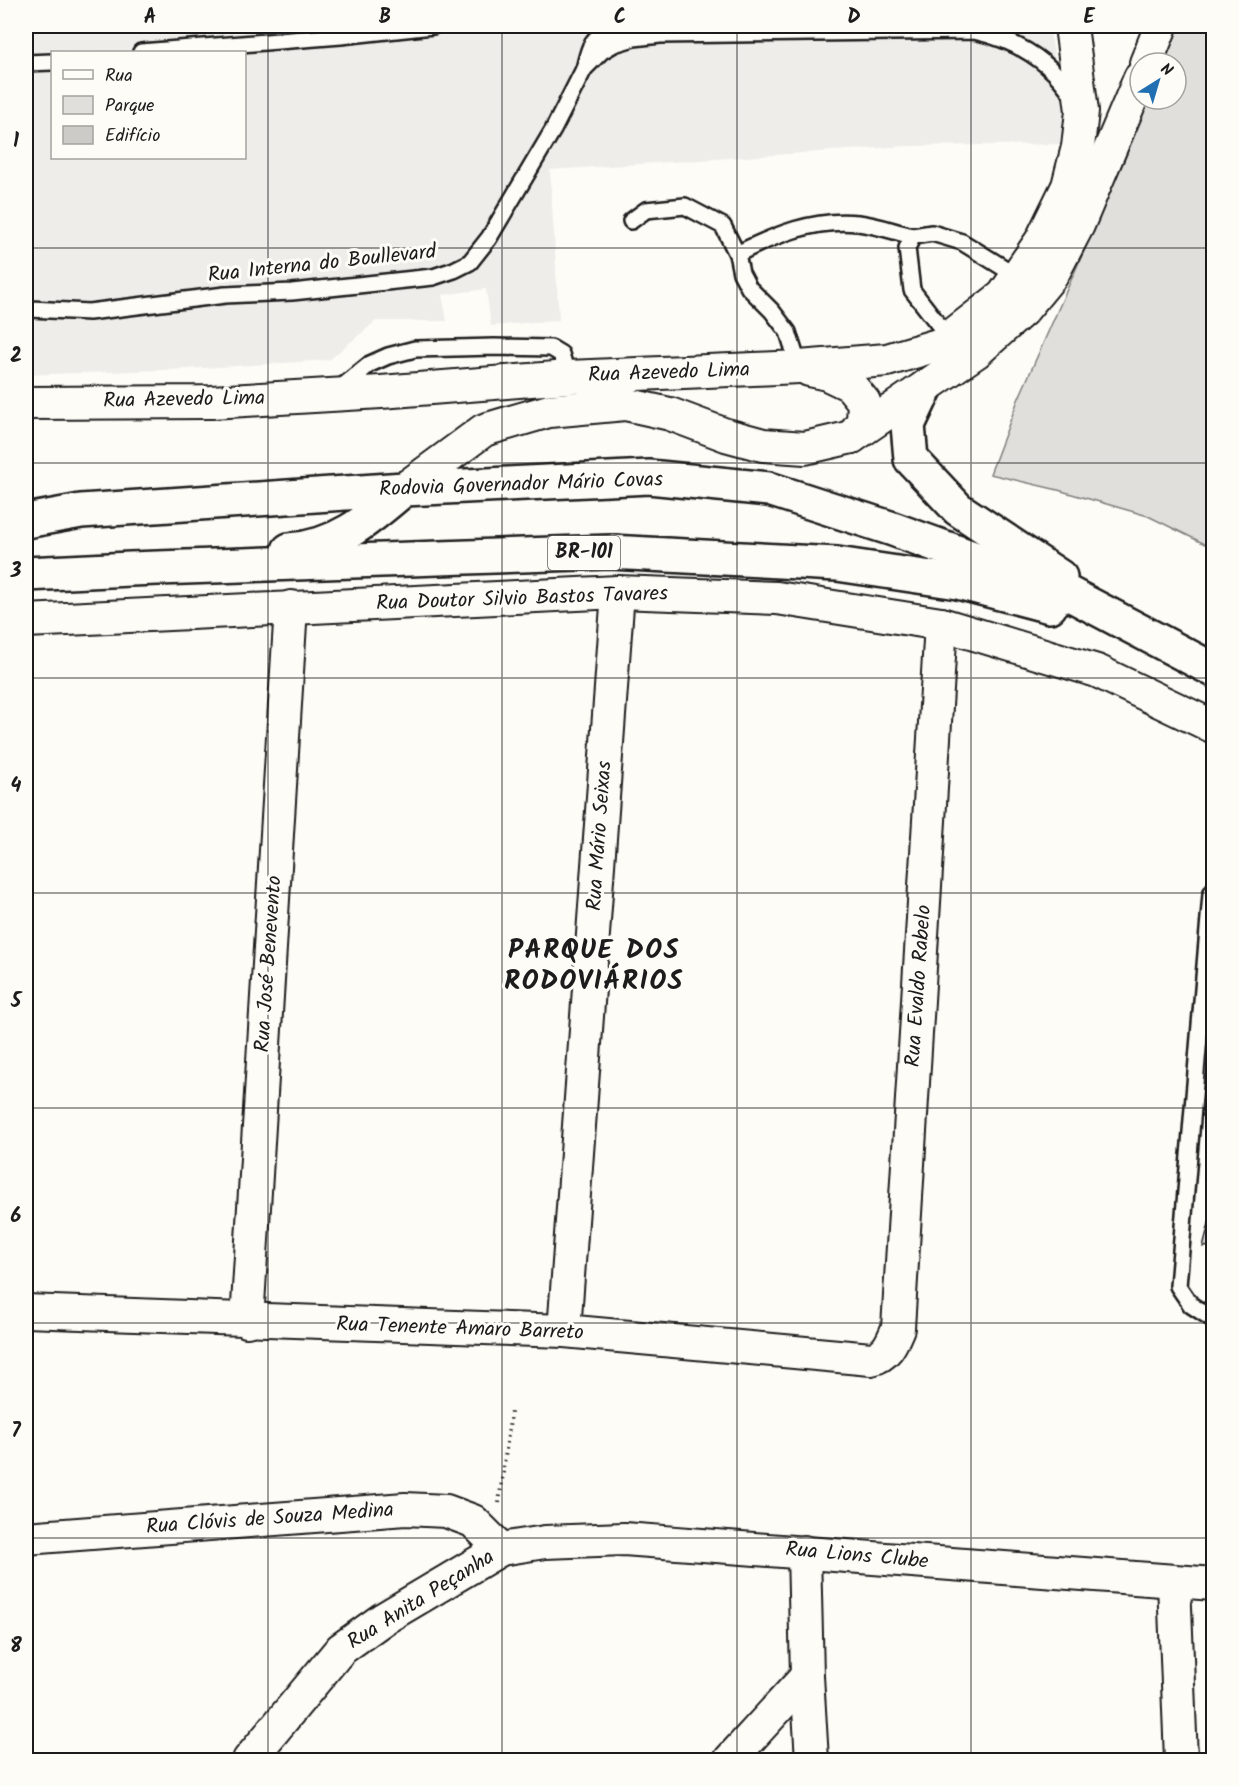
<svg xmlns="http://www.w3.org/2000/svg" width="1239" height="1786" font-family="Kalam,sans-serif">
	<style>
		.built { fill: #eeede9; fill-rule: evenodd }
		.green { fill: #e0dfdb; stroke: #7e7e7c; stroke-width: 1.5 }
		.building { fill: #cccbc8; stroke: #1c1c1c; stroke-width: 1.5 }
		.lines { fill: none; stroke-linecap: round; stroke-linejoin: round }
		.lane-casing { stroke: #1c1c1c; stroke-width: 20 }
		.street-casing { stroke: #1c1c1c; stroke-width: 36 }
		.highway-casing { stroke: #1c1c1c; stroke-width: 38 }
		.path { stroke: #1c1c1c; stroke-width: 4; stroke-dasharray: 1.5 4.5; stroke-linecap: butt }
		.lane { stroke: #fdfcf7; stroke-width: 15 }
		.street { stroke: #fdfcf7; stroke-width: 32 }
		.highway { stroke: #fdfcf7; stroke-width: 33 }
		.grid { fill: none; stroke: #1c1c1c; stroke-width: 1.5; stroke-opacity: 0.55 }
		.labels { text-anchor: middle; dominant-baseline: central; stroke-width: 6; stroke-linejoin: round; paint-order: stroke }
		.shield { fill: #fdfcf7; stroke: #605f5e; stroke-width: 1.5 }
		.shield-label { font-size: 20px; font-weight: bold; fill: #1c1c1c }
		.street-label { font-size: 21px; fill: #1c1c1c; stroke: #fdfcf7 }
		.district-label { font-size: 27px; font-weight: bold; letter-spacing: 1.5px; fill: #1c1c1c; stroke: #fdfcf7 }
		.neatline { fill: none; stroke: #1c1c1c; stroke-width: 2 }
		.grid-label { font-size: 20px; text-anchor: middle; font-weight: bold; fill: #1c1c1c }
	</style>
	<rect width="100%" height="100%" fill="#fdfcf7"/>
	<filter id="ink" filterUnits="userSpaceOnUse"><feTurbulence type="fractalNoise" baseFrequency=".0167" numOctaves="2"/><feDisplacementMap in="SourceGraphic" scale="12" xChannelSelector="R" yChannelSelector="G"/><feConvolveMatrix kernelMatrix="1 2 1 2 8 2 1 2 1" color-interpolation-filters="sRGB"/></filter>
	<g filter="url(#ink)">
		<path class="built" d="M26,26H1049L1070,144L907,146L550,170L559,320L491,326L486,289L442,295L447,321H376L329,360L187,369L26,375ZM52,52H244V158H52Z"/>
		<path class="green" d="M1175,26H1213V548L1148,516L1058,490L990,474L1018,400L1126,156L1148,99H1176V63H1162Z"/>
		<path class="building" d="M1214,1204V1246L1203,1247Z"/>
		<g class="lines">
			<g class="lane-casing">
				<g id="lane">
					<path d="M141,52L341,36L433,26"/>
					<path d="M26,63L52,62"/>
					<path d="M584,69C592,35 594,36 627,26"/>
					<path d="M631,221L646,210L685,206L723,226L737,254L741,273L749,288L772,311L788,332L799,367"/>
					<path d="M737,254C775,235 815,218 858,223C877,225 895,232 913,236"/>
					<path d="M26,308L30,309L89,312L225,295L292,292L433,277L454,270L470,262L489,238L553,130L584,69L602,51L614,44L634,38L660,35L974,31C1015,40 1050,60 1073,96"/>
					<path d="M949,338L912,290L907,248L913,236L932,233L962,242L1017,276"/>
					<path d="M338,390L370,364L388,356L415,349L494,347L551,348L561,354L568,377"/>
					<path d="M1214,889L1211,894L1178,1286L1191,1305L1214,1320"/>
				</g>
			</g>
			<g class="street-casing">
				<g id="street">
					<path d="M1146,63L1161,26"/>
					<path d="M809,370L827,374L850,385L864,402L863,421L852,437"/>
					<path d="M26,403L211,402L381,392L568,377L799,367L887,360L941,344L1003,296L1041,241L1068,186L1078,147L1082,111L1071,26"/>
					<path d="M404,489L484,430L549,411L625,404L670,414L726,435L763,445L805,448L852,437L976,352L1023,310L1052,275L1078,225L1140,78"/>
					<path d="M26,621L618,592L777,598L941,624L1097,671L1214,727"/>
					<path d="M26,1311L564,1331L871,1359C887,1356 892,1342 898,1328L941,624"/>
					<path d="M247,1321L291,607"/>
					<path d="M564,1331L618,592"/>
					<path d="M26,1538L405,1509L446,1511L473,1521L501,1549"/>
					<path d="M804,1552L807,1676L812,1760"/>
					<path d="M1174,1582L1181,1760"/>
					<path d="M249,1760L341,1649L383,1619L501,1549L545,1542L624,1539L1214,1584"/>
					<path d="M730,1760L807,1676"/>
				</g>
			</g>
			<g class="highway-casing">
				<g id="highway">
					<path d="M926,387L908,425L911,459L958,509L1060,577"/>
					<path d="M26,521L81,511L404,489L649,477L769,489L890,528L1064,591L1214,670"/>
					<path d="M289,550C338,547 369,519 404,489"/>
					<path d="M26,574L130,569L610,552L837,564L958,582L1050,606"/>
				</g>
			</g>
			<path class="path" d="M499,1503L511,1412"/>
			<use href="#lane" class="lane"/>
			<use href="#street" class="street"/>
			<use href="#highway" class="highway"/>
		</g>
	</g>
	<path class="grid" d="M268,26V1760M502,26V1760M737,26V1760M971,26V1760M26,248H1214M26,463H1214M26,678H1214M26,893H1214M26,1108H1214M26,1323H1214M26,1538H1214"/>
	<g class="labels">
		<rect class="shield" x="548" y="536" width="72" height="34" rx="4.5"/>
		<g class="shield-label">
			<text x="584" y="553">BR-101</text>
		</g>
		<g class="street-label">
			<text transform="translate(322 264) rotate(-6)">Rua Interna do Boullevard</text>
			<text transform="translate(669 373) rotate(-2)">Rua Azevedo Lima</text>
			<text transform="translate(184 400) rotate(-1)">Rua Azevedo Lima</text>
			<text transform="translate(521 485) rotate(-2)">Rodovia Governador Mário Covas</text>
			<text transform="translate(522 599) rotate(-2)">Rua Doutor Silvio Bastos Tavares</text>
			<text transform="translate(600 836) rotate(-86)">Rua Mário Seixas</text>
			<text transform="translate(269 964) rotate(-86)">Rua José Benevento</text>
			<text transform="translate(919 986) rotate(-86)">Rua Evaldo Rabelo</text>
			<text transform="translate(460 1329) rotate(2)">Rua Tenente Amaro Barreto</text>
			<text transform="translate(270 1519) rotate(-4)">Rua Clóvis de Souza Medina</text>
			<text transform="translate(857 1556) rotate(5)">Rua Lions Clube</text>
			<text transform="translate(421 1600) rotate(-32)">Rua Anita Peçanha</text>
		</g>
		<g class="district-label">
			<text x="594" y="950">PARQUE DOS<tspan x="594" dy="31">RODOVIÁRIOS</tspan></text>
		</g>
	</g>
	<rect width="1239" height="1786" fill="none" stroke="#fdfcf7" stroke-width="66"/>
	<rect x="51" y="51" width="195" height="108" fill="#fdfcf7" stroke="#a3a29f" stroke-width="1.5"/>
	<rect x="63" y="70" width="30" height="9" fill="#fdfcf7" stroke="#a3a29f" stroke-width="1.5"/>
	<text x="105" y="81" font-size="18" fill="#1c1c1c">Rua</text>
	<rect x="63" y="96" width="30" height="18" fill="#e0dfdb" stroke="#a3a29f" stroke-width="1.5"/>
	<text x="105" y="111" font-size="18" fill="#1c1c1c">Parque</text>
	<rect x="63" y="126" width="30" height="18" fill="#cccbc8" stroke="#a3a29f" stroke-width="1.5"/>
	<text x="105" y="141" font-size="18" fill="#1c1c1c">Edifício</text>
	<g transform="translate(1158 81) rotate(37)"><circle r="28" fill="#fdfcf7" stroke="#a3a29f" stroke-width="1.5"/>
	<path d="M0-4.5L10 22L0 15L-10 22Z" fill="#1f6fb2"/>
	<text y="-9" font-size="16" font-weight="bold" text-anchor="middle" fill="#1c1c1c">N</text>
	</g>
	<rect x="33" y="33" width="1173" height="1720" class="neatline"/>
	<g class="grid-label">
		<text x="150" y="23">A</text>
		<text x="385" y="23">B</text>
		<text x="620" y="23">C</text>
		<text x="854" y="23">D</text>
		<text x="1089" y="23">E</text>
		<text x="16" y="147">1</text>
		<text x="16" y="362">2</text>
		<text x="16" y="577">3</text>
		<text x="16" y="792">4</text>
		<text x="16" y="1007">5</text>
		<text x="16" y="1222">6</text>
		<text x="16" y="1437">7</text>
		<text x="16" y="1652">8</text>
	</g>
</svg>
